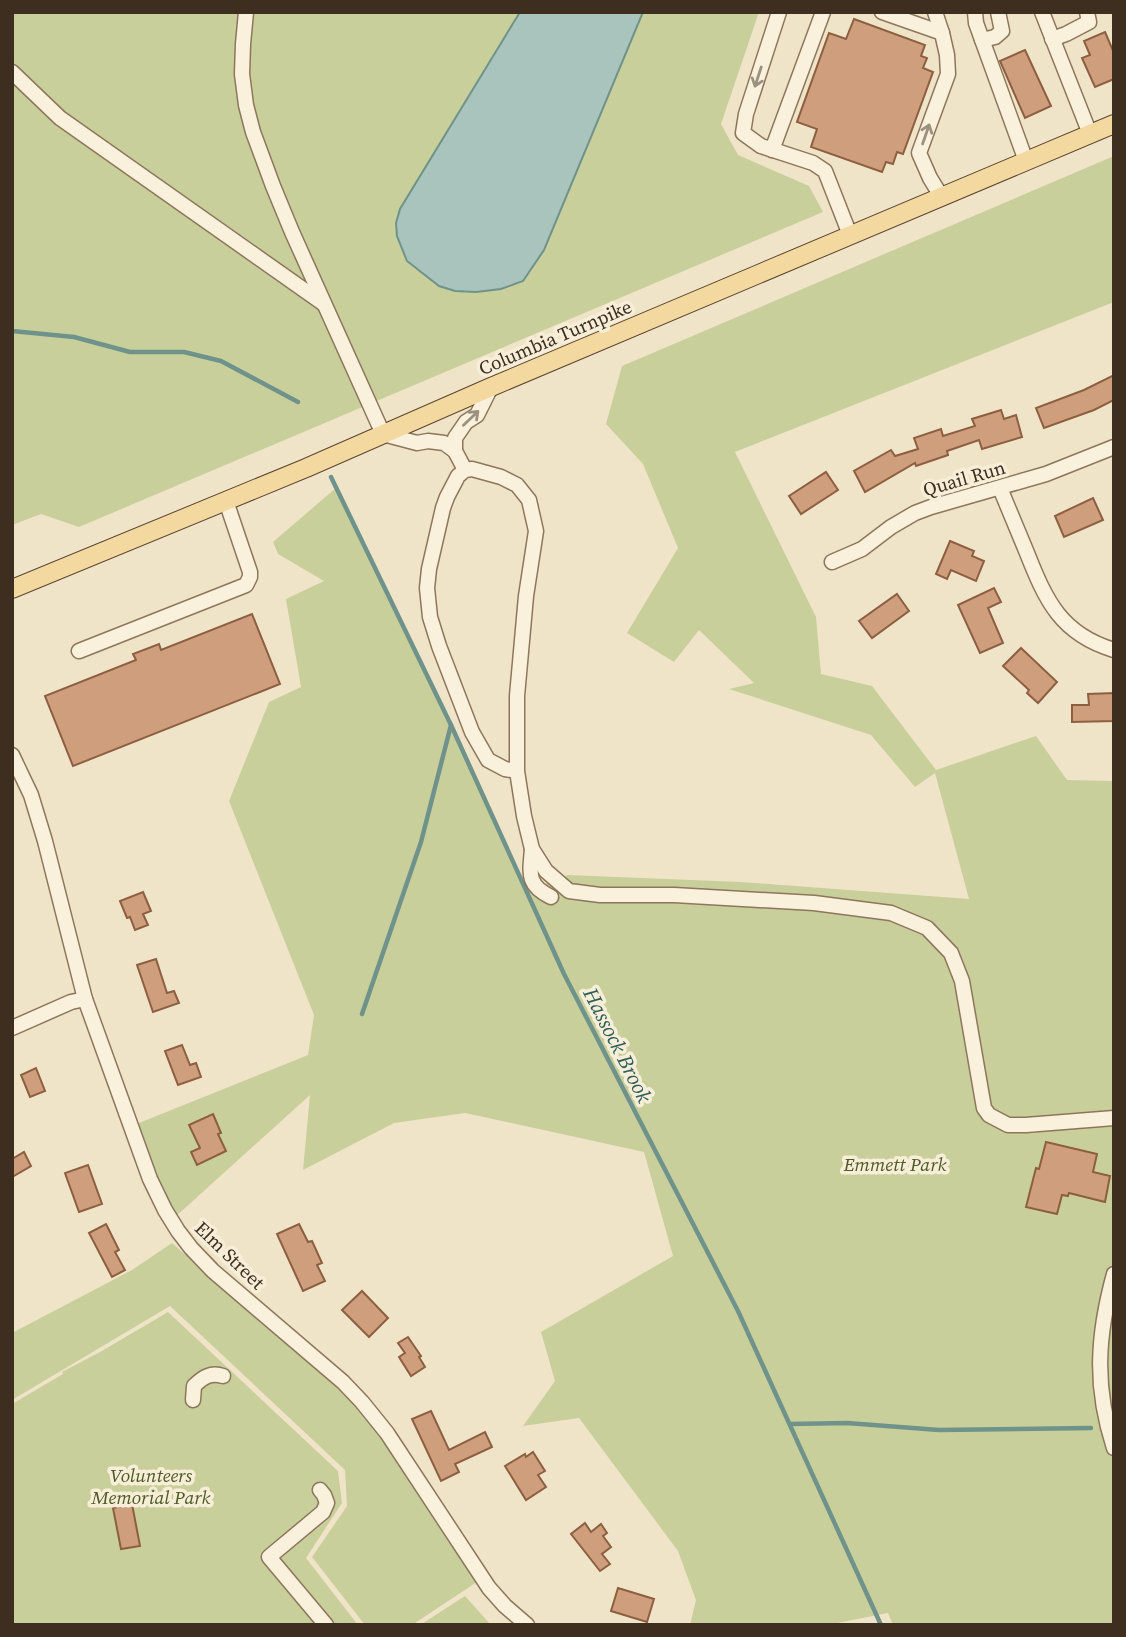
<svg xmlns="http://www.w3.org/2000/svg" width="1126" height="1637" font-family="'Source Serif 4',serif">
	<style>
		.green { fill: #c9cf9b }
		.water { fill: #a9c4bc; stroke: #6f938a; stroke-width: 2 }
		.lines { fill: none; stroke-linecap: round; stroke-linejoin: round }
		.stream { stroke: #6f938a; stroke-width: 4.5 }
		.building { fill: #cf9f7d; stroke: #8d5f41; stroke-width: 2 }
		.minor-casing { stroke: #8d765c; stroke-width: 17 }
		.major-casing { stroke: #5b4430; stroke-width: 20 }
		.minor { stroke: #faf1dc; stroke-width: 14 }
		.major { stroke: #f3d9a0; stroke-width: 18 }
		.oneway { stroke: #9c907e }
		.labels { text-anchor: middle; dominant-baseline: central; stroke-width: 7; stroke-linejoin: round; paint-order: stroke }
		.street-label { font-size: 19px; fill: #3d2e20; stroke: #f7eed8 }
		.park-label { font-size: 19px; font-style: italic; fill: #4d5a26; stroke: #f7eed8 }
		.water-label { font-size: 21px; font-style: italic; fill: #2f5d5a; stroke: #f7eed8 }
	</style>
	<rect width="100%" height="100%" fill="#f0e4c8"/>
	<g class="green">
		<path d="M12,12H759L721,124L738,155L809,186L823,212L79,527L41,514L12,525Z"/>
		<path d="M1114,156V302L735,452L816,617L821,674L872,686L936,770L1036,736L1067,780L1114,781V1625H893L888,1613L827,1625H690L696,1600L678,1551L579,1418L523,1426L555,1381L541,1332L673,1256L644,1152L465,1113L394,1123L303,1170L310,1095L174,1218L134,1125L308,1055L314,1015L229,801L269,702L301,687L286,599L324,581L278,554L273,542L337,487L491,815L525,892L568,875L741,882L969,899L935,773L915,787L871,735L729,689L754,683L699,630L674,662L627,633L678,548L643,464L606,424L622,366Z"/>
		<path d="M172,1243L390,1434L483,1578L412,1625H365L312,1557L347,1506L345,1470L170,1306L12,1400V1333L132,1270Z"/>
		<path d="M168,1312L338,1471L342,1503L306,1558L358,1625H12V1404L63,1374L62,1372L100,1352Z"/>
		<path d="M465,1596L491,1625H420Z"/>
	</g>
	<path class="water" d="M520,12H643L544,250L523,281L501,289L476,292L455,291L439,286L407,261L397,236L396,223L400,209Z"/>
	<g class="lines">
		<g class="stream">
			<path d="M12,331L74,337L130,352H184L221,361L298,402"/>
			<path d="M331,477L451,725L564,974L738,1311L881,1625"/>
			<path d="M362,1014L421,842L451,725"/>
			<path d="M790,1424L847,1423L939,1430L1091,1428"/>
		</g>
	</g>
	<g class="building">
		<path d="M854,19L925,45L921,56L927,58L923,68L933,72L903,154L897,152L893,164L886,162L882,172L811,147L817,129L797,122L829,33L846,39Z"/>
		<path d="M1105,32L1114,53V79L1095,87L1082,58L1090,55L1084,41Z"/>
		<path d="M1025,50L1051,106L1025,118L1000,61Z"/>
		<path d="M1114,375V400L1094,410L1044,428L1036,408L1084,390Z"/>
		<path d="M1001,410L1004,419L1016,415L1022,437L982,449L979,440L947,451L948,455L916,466L915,463L865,492L854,471L891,450L895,456L918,449L914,438L941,429L943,436L975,426L972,419Z"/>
		<path d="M826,472L838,490L801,514L789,496Z"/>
		<path d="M1093,498L1103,520L1064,537L1055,516Z"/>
		<path d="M950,541L974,551L972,556L984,561L976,581L951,570L947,579L936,574Z"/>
		<path d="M994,588L1001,602L988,608L1003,643L980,653L958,605Z"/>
		<path d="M897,594L909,611L872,638L859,621Z"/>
		<path d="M252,614L280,684L73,766L45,696L136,660L133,654L159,644L161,650Z"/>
		<path d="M1021,648L1057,682L1038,703L1027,693L1029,690L1003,666Z"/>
		<path d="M1114,693V721L1072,722V705H1089L1088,694Z"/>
		<path d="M143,892L151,911L143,914L148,925L135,930L130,917L127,918L120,901Z"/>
		<path d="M156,959L167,993L174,991L179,1003L153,1012L137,965Z"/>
		<path d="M182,1045L190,1065L196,1063L201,1077L178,1085L165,1051Z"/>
		<path d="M36,1068L45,1091L30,1097L21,1075Z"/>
		<path d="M213,1114L221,1133L218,1134L226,1151L197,1165L191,1152L200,1148L189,1125Z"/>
		<path d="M1046,1142L1097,1154L1093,1172L1110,1176L1105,1202L1069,1193L1068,1196L1062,1195L1057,1214L1026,1207L1036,1168L1039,1169Z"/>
		<path d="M24,1152L31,1166L12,1177V1159Z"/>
		<path d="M88,1165L102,1204L79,1212L65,1173Z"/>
		<path d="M106,1224L119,1250L115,1252L125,1270L112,1277L89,1233Z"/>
		<path d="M299,1224L308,1242L312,1241L322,1263L317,1265L325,1281L303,1291L277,1234Z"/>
		<path d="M362,1291L388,1318L369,1337L342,1310Z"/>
		<path d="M408,1337L421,1356L419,1357L425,1367L411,1376L399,1357L405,1353L398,1343Z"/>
		<path d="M431,1411L449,1450L485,1432L492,1447L455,1464L459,1472L441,1481L412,1419Z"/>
		<path d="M533,1452L545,1471L538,1475L546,1487L526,1500L505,1466L525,1454L526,1457Z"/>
		<path d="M132,1504L140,1546L121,1549L113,1508Z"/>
		<path d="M585,1523L591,1532L601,1524L607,1533L603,1536L611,1547L602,1554L610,1564L600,1571L571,1534Z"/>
		<path d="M618,1588L654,1599L647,1622L611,1611Z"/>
	</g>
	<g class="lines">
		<g class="minor-casing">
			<g id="minor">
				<path d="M246,12L243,44L242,74L246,105L253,132L273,186L292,232L383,434L417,443L428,441L444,443L455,451"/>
				<path d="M779,12L746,114L743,133L761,146L813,163L825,171L850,235"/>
				<path d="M882,12L942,33L947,55L948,74L919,153L930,178L941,196"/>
				<path d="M935,12L942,33"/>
				<path d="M975,12L976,23L1026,161"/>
				<path d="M1042,12L1090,134"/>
				<path d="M1052,39L1066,34L1089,22L1087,12"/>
				<path d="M982,40L995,37L1002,31L998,12"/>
				<path d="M12,72L60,118L324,304"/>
				<path d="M772,150L823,12"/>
				<path d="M465,470L455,451V438L466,422L477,415L491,387"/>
				<path d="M1000,488C1009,510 1018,531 1027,553C1046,601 1061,634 1114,650"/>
				<path d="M832,562L862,549L891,527L915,513L931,507L1046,474L1114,447"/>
				<path d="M79,651L246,585L250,577V572L226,501"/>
				<path d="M12,755L31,795L45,841L85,999L150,1179L165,1210L178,1231L191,1248L213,1271L343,1382L362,1402L387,1433L489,1588L505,1606L527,1625"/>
				<path d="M517,771L505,769L488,760L472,732L439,646L430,617L427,588L429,569L443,508L447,497L458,476L465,470L472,469L501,477L517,485L529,500L536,531L526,596L517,696V771L524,816L532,849L546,871L569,891L600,895H674L814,903L891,913L927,928L951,953L962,981L984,1108L989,1115L1008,1125H1026L1114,1118"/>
				<path d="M532,849C530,873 526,885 551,897"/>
				<path d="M12,1028L71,1002L85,999"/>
				<path d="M1114,1274C1097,1336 1094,1387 1114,1448"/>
				<path d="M193,1400L194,1386C203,1377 211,1372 223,1376"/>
				<path d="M320,1490L324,1495L327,1503L323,1512L269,1557L326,1625"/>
			</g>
		</g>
		<g class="major-casing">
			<path id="major" d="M12,589L306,468L491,387L1114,124"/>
		</g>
		<use href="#minor" class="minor"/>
		<use href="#major" class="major"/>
	</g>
	<defs><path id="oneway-shaft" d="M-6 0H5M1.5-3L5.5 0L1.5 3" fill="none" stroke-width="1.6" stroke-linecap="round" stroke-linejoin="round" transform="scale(1.75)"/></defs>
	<g class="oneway">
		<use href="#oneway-shaft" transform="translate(758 77) rotate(108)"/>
		<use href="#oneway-shaft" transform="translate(926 134) rotate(-71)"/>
		<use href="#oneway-shaft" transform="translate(471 418) rotate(-44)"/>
	</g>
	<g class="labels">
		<g class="street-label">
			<text transform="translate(555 337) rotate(-23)">Columbia Turnpike</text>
			<text transform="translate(964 478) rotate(-16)">Quail Run</text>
			<text transform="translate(230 1255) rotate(44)">Elm Street</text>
		</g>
		<g class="park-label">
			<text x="895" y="1164">Emmett Park</text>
			<text x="151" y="1475">Volunteers<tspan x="151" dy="22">Memorial Park</tspan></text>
		</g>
		<g class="water-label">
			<text transform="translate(618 1045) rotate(63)">Hassock Brook</text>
		</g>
	</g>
	<rect width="1126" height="1637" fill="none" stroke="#3d2e20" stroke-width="28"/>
</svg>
